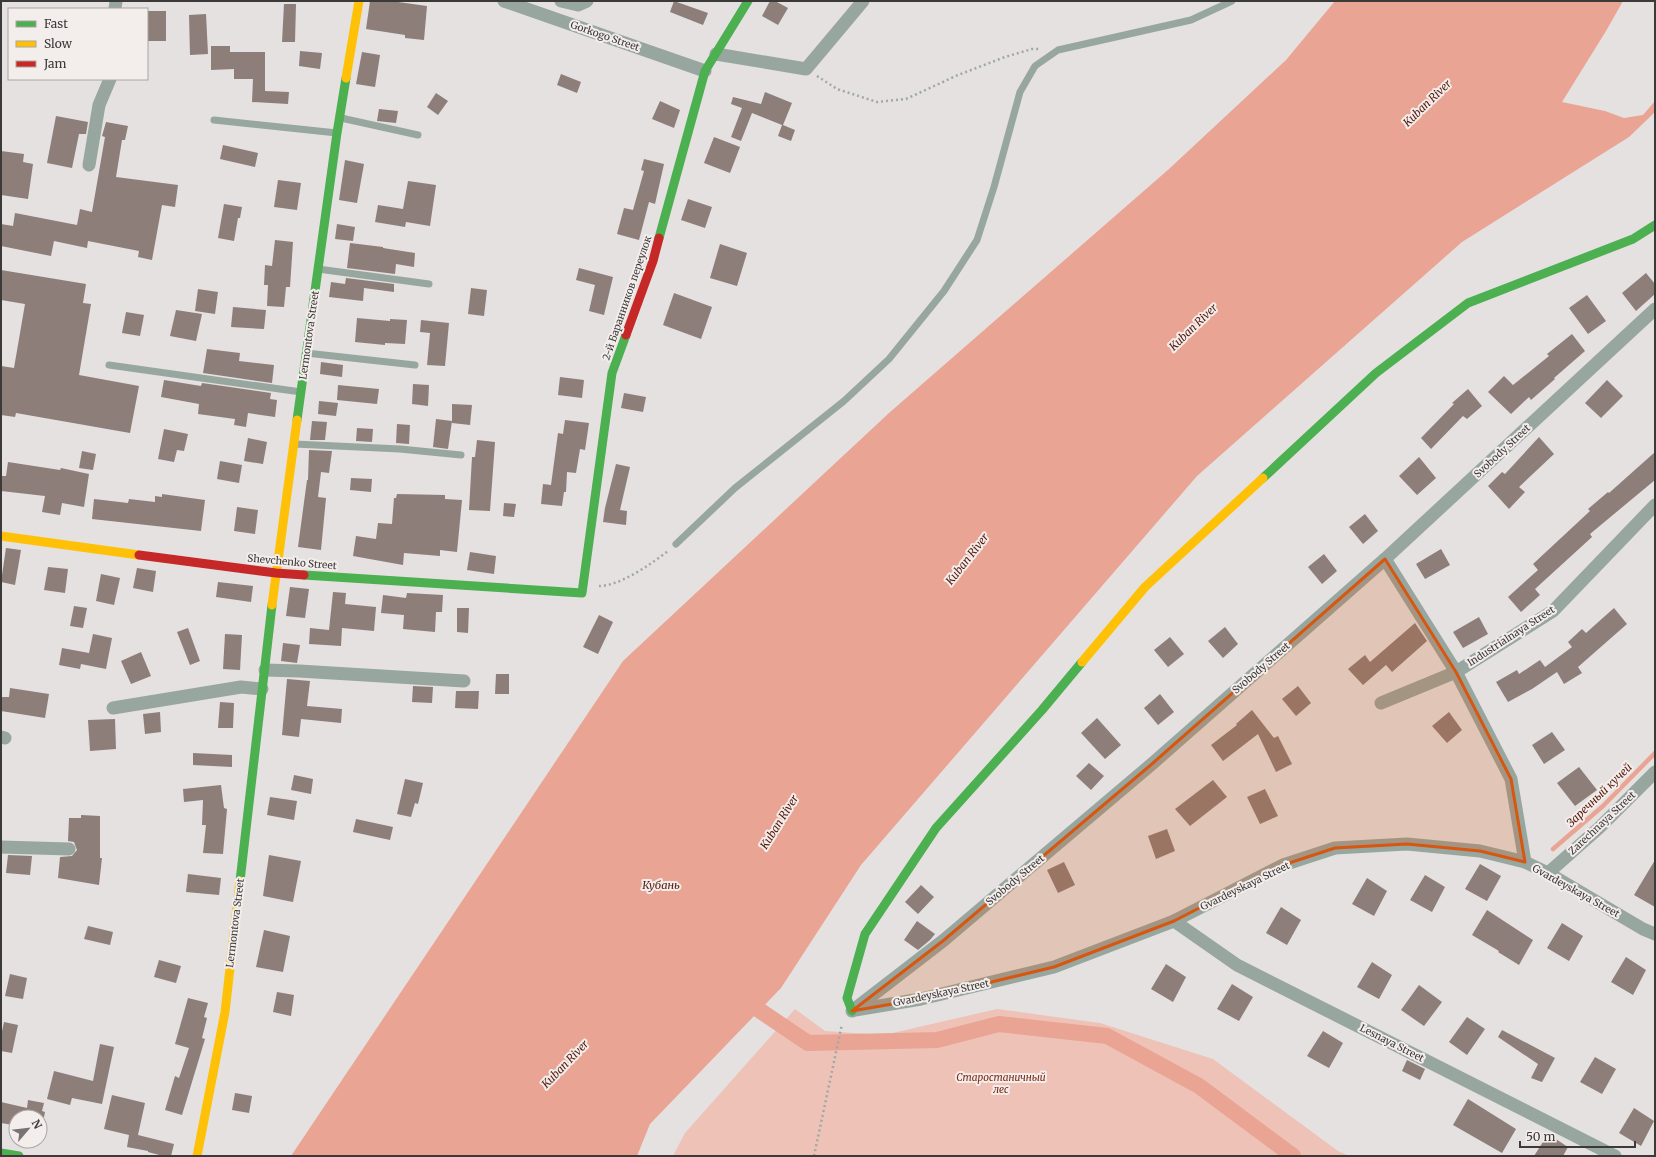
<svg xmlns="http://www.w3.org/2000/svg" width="1656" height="1157" font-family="Merriweather,serif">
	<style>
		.green { fill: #eec2b6 }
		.water { fill: #eaa493 }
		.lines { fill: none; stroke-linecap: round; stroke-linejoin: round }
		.stream { stroke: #eaa493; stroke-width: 4.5 }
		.canal { stroke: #eaa493; stroke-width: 16 }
		.building { fill: #8d7e7a }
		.path { stroke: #9ea9a4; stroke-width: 2.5; stroke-dasharray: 2 3; stroke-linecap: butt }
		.lane { stroke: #98a6a0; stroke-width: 7 }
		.street { stroke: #98a6a0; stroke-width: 13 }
		.fast { stroke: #4caf50; stroke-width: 9 }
		.slow { stroke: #ffc107; stroke-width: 9 }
		.jam { stroke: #c62828; stroke-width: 9 }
		.marked { fill: #d75610; fill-opacity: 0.2; stroke: #d75610; stroke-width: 3; stroke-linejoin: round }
		.labels { text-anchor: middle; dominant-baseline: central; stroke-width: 4; stroke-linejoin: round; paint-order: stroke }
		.street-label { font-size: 10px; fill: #3c3a39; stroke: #f3edeb }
		.park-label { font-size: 10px; font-style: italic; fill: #7c250f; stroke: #f3edeb }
		.water-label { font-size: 11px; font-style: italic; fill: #541708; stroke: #f3edeb }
	</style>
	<rect width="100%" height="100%" fill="#e4e1e0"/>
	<path class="green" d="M795,1009L825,1031L884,1035L997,1009L1100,1023L1213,1059L1338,1151L1349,1156H673L685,1133Z"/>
	<path class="water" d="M1335,1H1623L1606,31L1562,102L1605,111L1624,118L1643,115L1655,101V112L1629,137L1462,242L1197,476L861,865L781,988L650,1124L637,1156H291L623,661L889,413L1169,169L1286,60Z"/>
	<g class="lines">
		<path class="stream" d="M1553,849L1603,806L1655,753"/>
		<path class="canal" d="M759,1010L808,1043L937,1040L999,1024L1107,1036L1199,1086L1293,1156"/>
	</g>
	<g class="building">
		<path d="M370,1H391L427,6L424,40L405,38V35L366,29Z"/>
		<path d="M674,1L708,13L703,25L670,12Z"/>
		<path d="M770,1H775L788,8L778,25L762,16Z"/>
		<path d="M284,4H296L295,42H282Z"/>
		<rect x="147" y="11" width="19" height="30"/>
		<path d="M206,14L208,54L190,55L189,15Z"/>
		<path d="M211,46H230V52H265V91L289,92L288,104L252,102L253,79H234V69L211,70Z"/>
		<path d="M300,51L322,53L320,69L299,66Z"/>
		<path d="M362,52L380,55L375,87L356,84Z"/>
		<path d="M561,74L581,82L577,93L557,85Z"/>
		<path d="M765,92L792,103L783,125L795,130L791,141L778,136L782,125L752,113L741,141L731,137L742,108L731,104L733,97L761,104Z"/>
		<path d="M436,93L448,101L438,115L427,107Z"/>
		<path d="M660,101L680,110L674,128L652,119Z"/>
		<path d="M379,109L398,111L396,123L377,121Z"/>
		<path d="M56,116L88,122L86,134H79L72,168L47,163Z"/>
		<path d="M106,122L128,126L125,140H122L116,177L178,185L175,207L162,205L152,260L138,257L139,251L88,241L87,248L54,241L51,256L1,246V224L13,226L15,213L77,225L80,209L92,212L105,137L102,136Z"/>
		<path d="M714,137L740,147L730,173L704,163Z"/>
		<path d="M223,145L258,153L255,167L220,159Z"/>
		<path d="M1,151L24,154L23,162L33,164L28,199L1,195Z"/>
		<path d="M644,159L664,164L655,204L649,202L639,240L617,234L624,208L633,210L644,171L641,170Z"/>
		<path d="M345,160L364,164L357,203L339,200Z"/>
		<path d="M278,180L301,183L297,210L274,207Z"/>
		<path d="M408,181L436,185L430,226L406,222L405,227L375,222L378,205L403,209Z"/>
		<path d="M688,199L712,207L705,228L681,220Z"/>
		<path d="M224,204L242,207L240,218H238L234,241L218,238Z"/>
		<path d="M337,224L355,227L353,241L335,239Z"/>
		<path d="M275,240L293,242L290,287H286L284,307L267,306L268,285H264L265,265L272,266Z"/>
		<path d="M350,243L383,247V248L415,253L414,267L396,264L395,274L347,268Z"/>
		<path d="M720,244L747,253L737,286L710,278Z"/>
		<path d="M579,268L613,277L604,315L589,311L595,285L576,280Z"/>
		<path d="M1,270L86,284L83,303L91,304L79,375L139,386L130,433L16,413L15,417L1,415V366L14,368L25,304L1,300Z"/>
		<path d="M1646,273L1655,284V294L1636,311L1622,293Z"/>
		<path d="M346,278L394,284V292L364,288L363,301L329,297L331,282L345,284Z"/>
		<path d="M471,288L487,290L484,316L468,314Z"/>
		<path d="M198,289L218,292L215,314L195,311Z"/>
		<path d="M674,293L712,307L701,339L663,325Z"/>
		<path d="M1587,295L1606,321L1588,334L1569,308Z"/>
		<path d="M233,307L266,310L264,329L231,327Z"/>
		<path d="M176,310L202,314L196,341L170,336Z"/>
		<path d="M126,312L144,315L140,336L122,333Z"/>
		<path d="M357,318L390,321V319L407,320L405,344L385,343V345L355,342Z"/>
		<path d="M421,320L449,323L445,366L427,365L430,333L420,332Z"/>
		<path d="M1572,334L1585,351L1554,378L1555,379L1531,400L1529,397L1511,414L1488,392L1504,376L1513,385L1549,356L1547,354Z"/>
		<path d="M207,349L240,353L239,361L274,365L272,383L203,373Z"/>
		<path d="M321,362L343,365L342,377L320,374Z"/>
		<path d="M560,377L584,380L582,398L558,395Z"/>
		<path d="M164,380L201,386L202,383L271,393L270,399L277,400L275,417L248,413L246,427L234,425L235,419L198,414L199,404L161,397Z"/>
		<path d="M1607,380L1623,396L1601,418L1585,403Z"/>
		<path d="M413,384L429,385L428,406L412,404Z"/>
		<path d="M338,385L379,389L377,404L337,400Z"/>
		<path d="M1468,389L1482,406L1467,419L1463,416L1431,449L1421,438L1454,404L1452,403Z"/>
		<path d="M624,393L646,397L643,412L621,408Z"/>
		<path d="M319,401L338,403L336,416L318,414Z"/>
		<path d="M452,404L472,405L470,425L452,423Z"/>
		<path d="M436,419L452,421L448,449L433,447Z"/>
		<path d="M565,420L589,423L585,450L580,449L576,473L567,472L566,492H564L562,506L541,504L543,484L551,485L558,433L563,434Z"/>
		<path d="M312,421L327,422L325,440H310Z"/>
		<path d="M397,424L410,425L409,444L396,443Z"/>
		<path d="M357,428L373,429L372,442L356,441Z"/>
		<path d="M164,429L188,434L184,451L177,450L174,462L158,459Z"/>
		<path d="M1539,437L1554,454L1519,487L1525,492L1509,509L1488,486L1502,472L1505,474Z"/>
		<path d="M248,438L267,442L263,464L244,461Z"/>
		<path d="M477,440L495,442L490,511L469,510L472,457H475Z"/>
		<path d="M309,450L332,451L329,473L321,472L318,497L326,498L321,550L298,547L307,480H308Z"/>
		<path d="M82,451L96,454L93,470L79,468Z"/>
		<path d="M1655,452V480L1590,534L1592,537L1535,589L1540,595L1521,612L1508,597L1538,570L1533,564L1590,511L1588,509L1608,492L1609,493Z"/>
		<path d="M1419,457L1436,478L1417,495L1399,476Z"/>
		<path d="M220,461L242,465L239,483L217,479Z"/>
		<path d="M8,462L60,470L61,468L89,474L84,507L62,503L60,515L42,512L45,496L1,491V476H6Z"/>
		<path d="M616,464L630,467L620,510L627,511L626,525L603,522L605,508Z"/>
		<path d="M351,478L372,479L371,492L350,490Z"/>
		<path d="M162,494L205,500L201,531L92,519L94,499L128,503L129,499L155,502V496L162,497Z"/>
		<path d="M397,494L445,495V499L462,500L457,552L440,550V556L404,553L403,565L353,556L356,536L376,539L378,523L392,524L394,498H396Z"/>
		<path d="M504,503L516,504L514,517L503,516Z"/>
		<path d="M237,507L258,510L255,534L234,531Z"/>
		<path d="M1365,514L1378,531L1363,544L1349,527Z"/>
		<path d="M6,548L21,550L15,585L1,582Z"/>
		<path d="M1441,549L1450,565L1425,579L1416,564Z"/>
		<path d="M470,552L496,556L494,574L467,570Z"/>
		<path d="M1324,554L1337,571L1322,584L1308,567Z"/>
		<path d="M48,567L68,569L65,593L44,590Z"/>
		<path d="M137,568L156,571L153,592L133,588Z"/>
		<path d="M101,574L120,578L114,605L96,601Z"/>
		<path d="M218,582L253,586L251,602L216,597Z"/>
		<path d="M290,587L309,589L305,618L286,616Z"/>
		<path d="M333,592L346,593L345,604L376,607L374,631L342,628L341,646L309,644L310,628L329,630Z"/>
		<path d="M407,593L443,595L442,612H436L435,632L403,629L404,615L381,613L383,595L406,598Z"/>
		<path d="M74,606L87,608L83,628L70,626Z"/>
		<path d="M457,608H469L468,633L457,632Z"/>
		<path d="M1614,608L1627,624L1578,667L1582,673L1564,684L1557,672L1532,689L1508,702L1496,682L1517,670L1519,674L1540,660L1545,667L1572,647L1568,642L1582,629L1586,633Z"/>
		<path d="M599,615L613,622L598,654L583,647Z"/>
		<path d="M1479,617L1488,634L1463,648L1453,632Z"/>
		<path d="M1415,623L1427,641L1392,672L1386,665L1363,685L1348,669L1365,655L1370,662Z"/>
		<path d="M1225,627L1238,644L1223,658L1208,641Z"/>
		<path d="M188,628L200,661L190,665L177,632Z"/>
		<path d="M93,634L112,638L106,669L81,664L80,669L59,665L62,648L89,653Z"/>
		<path d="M225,634L242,635L240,670L223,669Z"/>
		<path d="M1170,637L1184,654L1168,667L1154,650Z"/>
		<path d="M283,643L300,645L297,663L281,661Z"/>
		<path d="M141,652L151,676L131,684L121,661Z"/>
		<path d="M496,674H509V694H495Z"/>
		<path d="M287,679L310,681L307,706L342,709L341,723L301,719L299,737L282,735Z"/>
		<path d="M413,686L433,687L432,703L412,702Z"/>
		<path d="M1298,686L1311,703L1296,716L1282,699Z"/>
		<path d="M10,688L49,694L45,718L1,711V697H9Z"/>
		<path d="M456,691H479L478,709L455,708Z"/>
		<path d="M1160,694L1174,712L1158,725L1144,708Z"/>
		<path d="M220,702L234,703L233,728H218Z"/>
		<path d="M1252,710L1274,738L1278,736L1292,764L1276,772L1258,734L1223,761L1211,745L1237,725L1236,724Z"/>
		<path d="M160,712L161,732L145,734L143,714Z"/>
		<path d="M1449,712L1462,730L1447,743L1432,726Z"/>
		<path d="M1097,718L1121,745L1105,759L1081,733Z"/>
		<path d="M115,719L116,749L90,751L88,720Z"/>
		<path d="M1552,732L1565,750L1544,764L1532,745Z"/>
		<path d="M193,753L232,755V767L193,765Z"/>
		<path d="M1089,763L1104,776L1091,790L1076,776Z"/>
		<path d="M1579,767L1597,790L1575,806L1557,783Z"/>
		<path d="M294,775L313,779L311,794L291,790Z"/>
		<path d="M405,779L423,783L418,804L415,803L411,817L397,814Z"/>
		<path d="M1213,780L1227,797L1190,826L1175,809Z"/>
		<path d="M221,785L224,808L227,809L223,854L203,853L206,825H202L203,800L184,802L183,789Z"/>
		<path d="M1265,789L1278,816L1260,824L1247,797Z"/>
		<path d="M270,797L297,801L294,820L267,815Z"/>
		<path d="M81,815L100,816V858H102L99,885L58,878L60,857L72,856L77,850L74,842L68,841L69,818H81Z"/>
		<path d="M356,819L393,827L390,840L353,832Z"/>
		<path d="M1167,829L1175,851L1156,859L1148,836Z"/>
		<path d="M8,855L32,856L30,875L6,873Z"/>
		<path d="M269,855L301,861L293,902L263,896Z"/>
		<path d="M1655,860V907L1634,895Z"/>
		<path d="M1064,862L1075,885L1058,893L1047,870Z"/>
		<path d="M1480,864L1501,876L1487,901L1465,889Z"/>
		<path d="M188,874L221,878L219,895L186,892Z"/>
		<path d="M1425,875L1445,887L1432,912L1410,900Z"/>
		<path d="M1367,878L1387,891L1374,916L1352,904Z"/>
		<path d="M921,885L934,897L918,914L905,902Z"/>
		<path d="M1281,907L1301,920L1287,945L1266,933Z"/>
		<path d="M1487,910L1533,940L1519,965L1498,952L1499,951L1472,935Z"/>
		<path d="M917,921L935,934L930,940L918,950L904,940Z"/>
		<path d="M1562,923L1583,936L1569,961L1547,948Z"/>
		<path d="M88,926L113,932L110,945L84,939Z"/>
		<path d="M264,930L290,936L283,972L256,967Z"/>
		<path d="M1626,957L1646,970L1633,995L1611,982Z"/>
		<path d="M159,960L181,966L176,983L154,977Z"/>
		<path d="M1372,962L1392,975L1379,999L1357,987Z"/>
		<path d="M1166,964L1186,977L1173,1002L1151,989Z"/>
		<path d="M10,974L27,978L23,999L5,996Z"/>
		<path d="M1232,984L1253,997L1239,1021L1217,1009Z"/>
		<path d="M1419,985L1442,1002L1424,1026L1401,1010Z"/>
		<path d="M277,992L294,995L291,1016L273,1012Z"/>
		<path d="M188,998L208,1003L204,1017L207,1018L202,1038L205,1039L182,1115L165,1110L175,1076L179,1078L189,1048L175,1044Z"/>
		<path d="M1467,1017L1485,1029L1467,1055L1449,1042Z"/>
		<path d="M4,1022L18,1025L12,1053L1,1051V1036Z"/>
		<path d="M1502,1030L1555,1058L1542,1082L1531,1078L1538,1064L1498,1037Z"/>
		<path d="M1323,1031L1343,1043L1329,1068L1307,1056Z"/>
		<path d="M100,1044L114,1047L102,1104L72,1098L70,1105L47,1099L54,1071L93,1081Z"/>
		<path d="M1595,1057L1616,1069L1602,1094L1580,1082Z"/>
		<path d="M1407,1060L1425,1069L1420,1080L1402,1071Z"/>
		<path d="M235,1093L252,1096L249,1113L232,1110Z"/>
		<path d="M112,1095L145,1103L138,1135L174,1144L171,1156H163L148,1152V1151L127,1147L129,1135L104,1129Z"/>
		<path d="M1468,1099L1516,1129L1502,1153L1453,1125Z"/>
		<path d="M28,1100L44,1103L42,1111L45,1112L44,1117H15L13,1125L1,1123V1102L27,1108Z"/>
		<path d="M1634,1108L1654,1121L1641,1146L1619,1133Z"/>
		<path d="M1548,1134L1568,1147L1563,1156H1534Z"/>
	</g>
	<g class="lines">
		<g class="path">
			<path d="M817,76L837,89L877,102L906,99L958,75L1005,57L1032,49H1040"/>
			<path d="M599,586C620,586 651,564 668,551"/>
			<path d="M814,1156L842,1024"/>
		</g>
		<g class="lane">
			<path d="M341,118L418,135"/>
			<path d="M214,120L337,133"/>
			<path d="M318,269L429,284"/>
			<path d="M306,353L415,365"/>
			<path d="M109,365L301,392"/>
			<path d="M294,444L400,449L461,455"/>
			<path d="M676,544L735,488L844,401L889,359L944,291L977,240L994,187L1020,92L1035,66L1058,50L1191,20L1232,1"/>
		</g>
		<g class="street">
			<path d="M504,1L705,71"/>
			<path d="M561,1L578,5L587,1"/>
			<path d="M115,9L116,1"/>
			<path d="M716,54L806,69L863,1"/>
			<path d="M89,165L99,105L110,79"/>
			<path d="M1385,559L1456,672L1511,779L1525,862"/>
			<path d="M265,670L299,671L464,681"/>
			<path d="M1381,703L1456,672L1553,611L1655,505"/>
			<path d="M113,708L241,687L262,689"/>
			<path d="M1,737L5,738"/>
			<path d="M1,847L69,849"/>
			<path d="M1548,873L1599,828L1655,772"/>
			<path d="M1174,921L1237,965L1615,1156"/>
			<path d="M855,1010L921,999L1054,967L1174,921L1283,865L1335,848L1407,844L1480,851L1525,862L1548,873L1643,929L1655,934"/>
			<path d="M852,1011L944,940L1153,763L1385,559L1655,309"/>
		</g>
		<g class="fast">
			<path d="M659,238L705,71L748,1"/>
			<path d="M297,420L337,133L346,78"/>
			<path d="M1263,478L1376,373L1468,303L1633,239L1655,225"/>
			<path d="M304,575L582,593L612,373L626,335"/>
			<path d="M240,881L272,605"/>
			<path d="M852,1011L847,998L865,934L936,828L1042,710L1082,662"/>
			<path d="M1,1153L19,1156"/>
		</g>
		<g class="slow">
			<path d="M346,78L359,1"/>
			<path d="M1,536L139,555"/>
			<path d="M272,605L297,420"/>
			<path d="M1082,662L1145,587L1263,478"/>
			<path d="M197,1156L225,1012L240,881"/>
		</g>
		<g class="jam">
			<path d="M626,335L653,261L659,238"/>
			<path d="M139,555L276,573L304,575"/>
		</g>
	</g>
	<path class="marked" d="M1385,559L1456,672L1511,779L1525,862L1480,851L1407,844L1335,848L1283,865L1174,921L1054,967L921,999L852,1011L944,940L1153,763Z"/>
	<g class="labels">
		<g class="street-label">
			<text transform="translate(605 36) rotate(19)">Gorkogo Street</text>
			<text transform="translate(627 298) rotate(-71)">2-й Баранников переулок</text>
			<text transform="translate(309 335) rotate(-82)">Lermontova Street</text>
			<text transform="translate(1502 451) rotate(-43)">Svobody Street</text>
			<text transform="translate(292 562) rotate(5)">Shevchenko Street</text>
			<text transform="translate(1511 636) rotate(-33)">Industrialnaya Street</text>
			<text transform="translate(1261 668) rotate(-41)">Svobody Street</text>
			<text transform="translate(1602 823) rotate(-43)">Zarechnaya Street</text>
			<text transform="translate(1015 880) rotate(-40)">Svobody Street</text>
			<text transform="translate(1245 886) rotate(-26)">Gvardeyskaya Street</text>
			<text transform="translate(1576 891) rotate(29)">Gvardeyskaya Street</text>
			<text transform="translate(235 923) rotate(-83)">Lermontova Street</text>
			<text transform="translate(941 993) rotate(-12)">Gvardeyskaya Street</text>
			<text transform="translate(1392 1043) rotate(27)">Lesnaya Street</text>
		</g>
		<g class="park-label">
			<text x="1001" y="1077">Старостаничный<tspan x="1001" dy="12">лес</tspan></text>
		</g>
		<g class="water-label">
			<text transform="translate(1427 103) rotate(-44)">Kuban River</text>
			<text transform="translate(1193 327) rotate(-44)">Kuban River</text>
			<text transform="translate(967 559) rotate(-52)">Kuban River</text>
			<text transform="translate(1599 795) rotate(-44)">Заречный кучей</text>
			<text transform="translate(779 822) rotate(-58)">Kuban River</text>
			<text x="661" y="885">Кубань</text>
			<text transform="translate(565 1064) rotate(-46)">Kuban River</text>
		</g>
	</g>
	<rect width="1656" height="1157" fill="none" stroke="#3c3a39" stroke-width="4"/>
	<rect x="8" y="8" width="140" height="72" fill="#f3edeb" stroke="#aaa5a4"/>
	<rect x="16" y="21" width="20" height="6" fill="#4caf50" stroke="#aaa5a4"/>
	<text x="44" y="28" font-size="12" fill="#3c3a39">Fast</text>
	<rect x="16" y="41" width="20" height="6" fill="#ffc107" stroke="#aaa5a4"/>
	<text x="44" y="48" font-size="12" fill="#3c3a39">Slow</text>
	<rect x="16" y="61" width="20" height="6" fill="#c62828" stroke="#aaa5a4"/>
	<text x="44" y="68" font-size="12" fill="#3c3a39">Jam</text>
	<g transform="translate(28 1129) rotate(62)"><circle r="19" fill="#f3edeb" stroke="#aaa5a4"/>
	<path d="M0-3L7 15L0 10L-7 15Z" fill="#777473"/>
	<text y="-6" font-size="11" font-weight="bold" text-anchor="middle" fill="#3c3a39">N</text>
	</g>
	<path d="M1520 1141v6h115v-6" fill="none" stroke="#3c3a39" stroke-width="2"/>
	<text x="1526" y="1141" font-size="12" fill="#3c3a39" stroke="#f3edeb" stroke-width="3" paint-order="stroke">50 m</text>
</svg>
